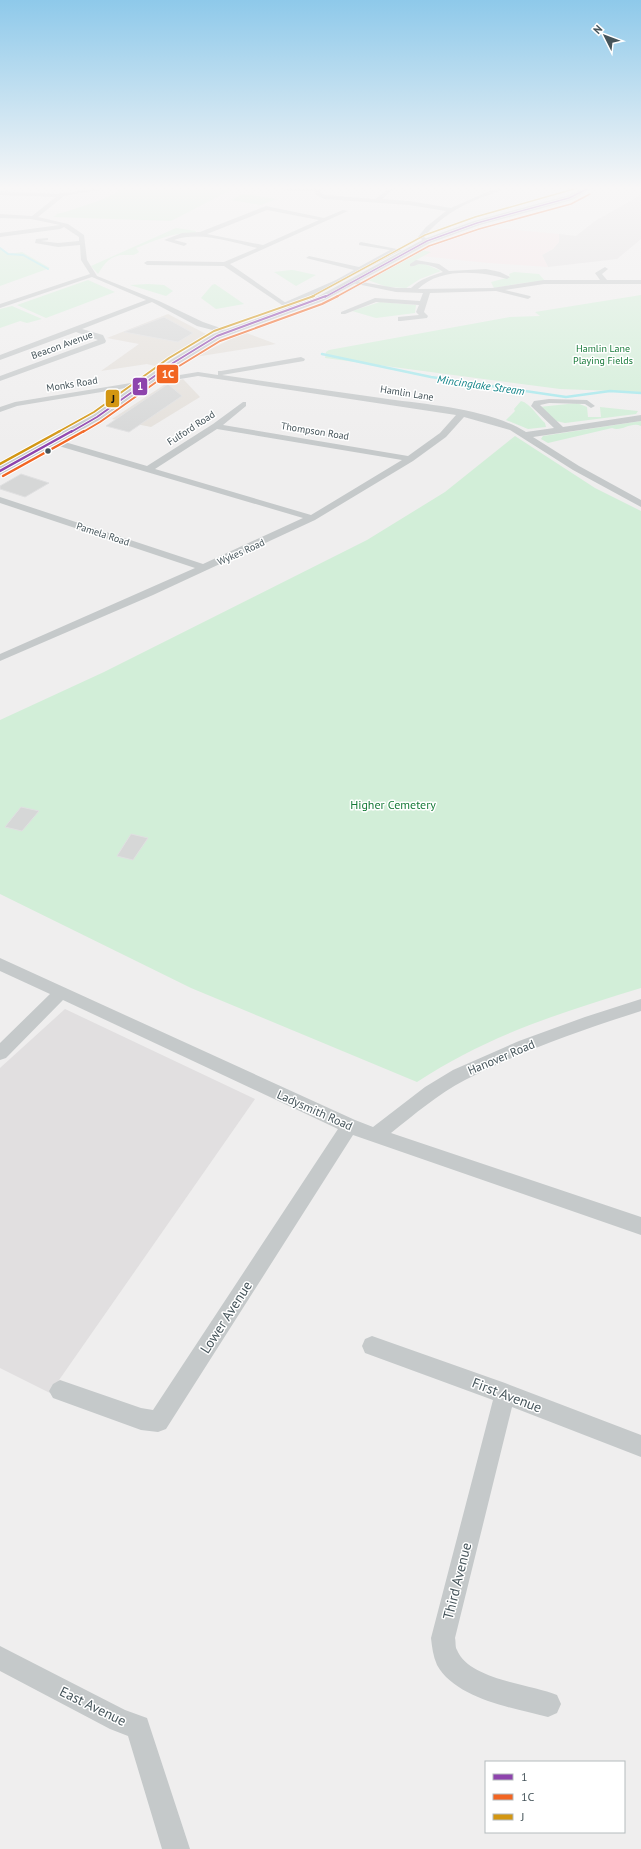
<svg xmlns="http://www.w3.org/2000/svg" width="641" height="1849" font-family="'PT Sans',sans-serif">
	<style>
		.commercial { fill: #e4e0db }
		.education { fill: #e1dfe0 }
		.medical { fill: #f5e4e6 }
		.green { fill: #d2eed8 }
		.lines { fill: none; stroke-linecap: round; stroke-linejoin: round }
		.stream-far1 { stroke: #a7e8ec; stroke-width: 2 }
		.stream { stroke: #a7e8ec; stroke-width: 2.5 }
		.building { fill: #d6d7d7; stroke: #e0e0e1 }
		.pedestrian { fill: #c5c9ca; fill-rule: evenodd }
		.minor { fill: #c5c9ca; fill-rule: evenodd }
		.secondary { fill: #c5c9cc; fill-rule: evenodd }
		.bus-1-far2-casing { stroke: #fff; stroke-width: 2.5 }
		.bus-1-far1-casing { stroke: #fff; stroke-width: 3.5 }
		.bus-1-casing { stroke: #fff; stroke-width: 4.5 }
		.bus-2-far2-casing { stroke: #fff; stroke-width: 2.5 }
		.bus-2-far1-casing { stroke: #fff; stroke-width: 3.5 }
		.bus-2-casing { stroke: #fff; stroke-width: 4.5 }
		.bus-3-far2-casing { stroke: #fff; stroke-width: 2.5 }
		.bus-3-far1-casing { stroke: #fff; stroke-width: 3.5 }
		.bus-3-casing { stroke: #fff; stroke-width: 4.5 }
		.bus-1-far2 { stroke: #8e44ad; stroke-width: 1.5 }
		.bus-1-far1 { stroke: #8e44ad; stroke-width: 2 }
		.bus-1 { stroke: #8e44ad; stroke-width: 2.5 }
		.bus-2-far2 { stroke: #f26522; stroke-width: 1.5 }
		.bus-2-far1 { stroke: #f26522; stroke-width: 2 }
		.bus-2 { stroke: #f26522; stroke-width: 2.5 }
		.bus-3-far2 { stroke: #d39612; stroke-width: 1.5 }
		.bus-3-far1 { stroke: #d39612; stroke-width: 2 }
		.bus-3 { stroke: #d39612; stroke-width: 2.5 }
		.bus-dot { fill: #45545a; stroke: #fff; stroke-width: 1.5 }
		.labels { text-anchor: middle; dominant-baseline: central; stroke-width: 3; stroke-linejoin: round; paint-order: stroke }
		.far-street-label { font-size: 10px; fill: #45545a; stroke: #fff }
		.far-park-label { font-size: 10px; fill: #177a39; stroke: #fff }
		.far-water-label { font-size: 11px; font-style: italic; fill: #0e8287; stroke: #fff }
		.park-label { font-size: 12px; fill: #177a39; stroke: #fff }
		.street-label { font-size: 12px; fill: #45545a; stroke: #fff }
		.near-street-label { font-size: 14px; fill: #45545a; stroke: #fff }
		.line-badge { stroke: #fff; stroke-width: 1.5 }
		.badge-label { font-size: 11px; text-anchor: middle; font-weight: bold; fill: #fff }
		.pale-badge-label { font-size: 11px; text-anchor: middle; font-weight: bold; fill: #111 }
	</style>
	<rect width="100%" height="100%" fill="#efeeee"/>
	<g class="commercial">
		<path d="M168,314L206,334L159,367L147,364L101,371L139,344L107,338Z"/>
		<path d="M244,332L276,344L195,357L229,340Z"/>
		<path d="M183,379L200,397L151,427L112,419L164,385Z"/>
	</g>
	<g class="education">
		<path d="M641,195V239L617,259L548,267L542,255L553,249L559,242V234L576,236L595,221Z"/>
		<path d="M65,1009L255,1099L50,1393L0,1368V1068Z"/>
	</g>
	<path class="medical" d="M495,228L559,234V242L553,249L542,255L548,267L488,263L412,255L427,247L470,230Z"/>
	<g class="green">
		<path d="M124,189H233L171,221L53,217L57,215L56,214L65,212L101,200Z"/>
		<path d="M243,194L277,199L261,205L231,200Z"/>
		<path d="M176,228L196,231L195,233C173,232 156,240 136,248L139,252C134,256 132,255 126,255C112,254 105,262 98,274L91,266Z"/>
		<path d="M0,247L9,254L22,252L50,268L0,286Z"/>
		<path d="M421,250L431,252L416,260L441,271L420,279L406,288L387,287L368,280Z"/>
		<path d="M291,270H293L316,275L296,286L274,272Z"/>
		<path d="M514,272L539,274L545,281L523,283L494,288L491,282L510,277L509,274Z"/>
		<path d="M88,280L115,292L46,318L17,305Z"/>
		<path d="M148,284L164,285L173,291L166,296L130,285Z"/>
		<path d="M215,284L244,304L216,309L201,298L212,285Z"/>
		<path d="M641,295V392L560,389L325,358L326,352L329,350L510,317L540,316L535,312Z"/>
		<path d="M380,302L416,305L415,313L376,318L352,311Z"/>
		<path d="M12,306L42,319L27,323L20,321L0,328V309Z"/>
		<path d="M521,401C530,403 538,417 545,423L546,427L528,429L506,420L515,411L514,409Z"/>
		<path d="M577,403L587,407L588,417H601L600,407L638,411L636,414L565,423L556,421L539,407Z"/>
		<path d="M641,421V426C631,421 622,432 612,428L548,443L541,439L543,436Z"/>
		<path d="M515,436L595,488L641,511V988C560,1013 488,1035 417,1082L191,988L0,894V720L104,672L367,540L445,492Z"/>
	</g>
	<g class="lines">
		<path class="stream-far1" d="M0,248L8,254L23,255L48,269"/>
		<path class="stream" d="M322,354L431,377L566,397L610,391L641,393"/>
	</g>
	<g class="building">
		<path d="M164,317L193,333L178,342L124,332Z"/>
		<path d="M168,384L182,396L129,432L106,426Z"/>
		<path d="M21,474L49,483L25,497L0,489V486Z"/>
		<path d="M21,807L39,811L22,831L5,827Z"/>
		<path d="M131,834L148,838L133,860L117,856Z"/>
	</g>
	<g class="lines">
		<path class="pedestrian" d="M336,280L340,281L307,298L284,306L281,304Z"/>
		<g class="minor">
			<path d="M94,189L99,190L64,196L38,217L68,224L84,235L87,260L97,276L159,301L203,322L232,332L228,334L197,326L152,302L82,329L103,335L106,341L105,343L0,381V376L98,340L76,332L0,360V355L146,300L92,277L0,308V304L90,274L81,260L80,245L58,247L35,243L36,239L48,238V240L41,241L58,243L79,241V237L64,227L60,229L0,237V233L60,225L31,219L0,218V214L32,216L56,197L0,195V191L57,194Z"/>
			<path d="M285,189H320L321,193L325,195L375,199L389,189H394L382,199L409,201L451,208L487,192L496,189H503C497,193 487,195 480,198C458,207 439,218 424,237L430,241L427,243L418,237L426,227L446,211L409,205L324,199L316,195L315,191H288Z"/>
			<path d="M266,206L324,218L343,210L348,211L230,264L286,303L296,307V309L282,305L224,266L147,265L144,263L147,261L224,262L257,248C230,242 201,231 174,240L186,243L187,244L184,246L164,240L182,233L200,232ZM267,210L319,220L263,245L207,234Z"/>
			<path d="M361,242L402,250L338,283L335,281L336,280L354,270L306,258L309,256L359,267L390,250L359,245V243Z"/>
			<path d="M416,260L439,264L449,271L486,269L500,272L510,277L507,279C481,271 440,267 418,289L492,288L544,280H600L595,273L605,267L608,269L602,274L607,280H641V284H544L505,290L530,296L531,297L528,299L496,291L430,293L424,312L428,316L427,318L401,321H398V317L419,315L416,312L419,305L376,302L345,314H341V312L375,298L420,301L423,293L396,292L347,282L350,280L396,288H411C420,279 431,276 443,272C437,267 427,264 419,264C415,265 414,267 410,266V264Z"/>
			<path d="M301,357L305,359L304,361L222,375C277,383 333,391 388,399C431,405 489,409 526,432L554,428L531,406L534,401L549,399L587,400L595,406L591,408L585,404L549,403L540,405L563,427L641,415V421L533,437L579,466L641,500V507L573,470L510,430L464,417L446,437L413,461L315,520L153,595L0,661V654L195,568L0,503V497L203,564L303,518L52,444V440H58L147,466L213,424L243,402H246V406L223,425L408,456L440,433L456,415L198,376L17,406L0,412V407L15,402L198,372L218,375V371H221ZM217,429L402,460L311,515L155,469Z"/>
			<path d="M0,958L355,1120L373,1127L425,1087L453,1070L519,1041L585,1017L641,999V1011C582,1030 521,1051 465,1080C438,1094 415,1114 391,1133L641,1217V1235L353,1135L166,1429L158,1432L141,1430L53,1398L49,1391L53,1384L60,1380L141,1408L153,1410L338,1129L63,1000L6,1058L0,1060V1043L50,994L0,971Z"/>
			<path d="M372,1336L505,1383L641,1435V1457L512,1407L455,1638C456,1642 455,1647 457,1650C469,1680 531,1684 557,1695L561,1704L557,1713L548,1717C513,1708 456,1699 437,1665C433,1656 432,1647 431,1638L493,1400L365,1353L362,1346L365,1339Z"/>
			<path d="M0,1646L125,1710L147,1718L190,1849H162L128,1736L110,1729L0,1671Z"/>
		</g>
		<path class="secondary" d="M582,189H591L572,200L480,225L430,243L323,301L221,338L177,365L101,419L0,475V466L93,415L169,361L213,334L317,297L424,239L474,221L566,196Z"/>
		<g class="bus-1-far2-casing">
			<path id="bus-1-far2" d="M325,297L427,241L477,223L569,198L587,189"/>
		</g>
		<g class="bus-1-far1-casing">
			<path id="bus-1-far1" d="M71,432L97,417L173,363L217,336L326,296"/>
		</g>
		<g class="bus-1-casing">
			<path id="bus-1" d="M0,471L72,431"/>
		</g>
		<g class="bus-2-far2-casing">
			<path id="bus-2-far2" d="M336,297L429,246L479,229L571,204L590,194"/>
		</g>
		<g class="bus-2-far1-casing">
			<path id="bus-2-far1" d="M83,432L100,422L176,368L220,341L322,304L338,296"/>
		</g>
		<g class="bus-2-casing">
			<path id="bus-2" d="M3,476L84,431"/>
		</g>
		<g class="bus-3-far2-casing">
			<path id="bus-3-far2" d="M311,297L425,235L475,217L574,189"/>
		</g>
		<g class="bus-3-far1-casing">
			<path id="bus-3-far1" d="M58,432L94,412L169,358L214,331L314,296"/>
		</g>
		<g class="bus-3-casing">
			<path id="bus-3" d="M0,464L60,431"/>
		</g>
		<use href="#bus-1-far2" class="bus-1-far2"/>
		<use href="#bus-1-far1" class="bus-1-far1"/>
		<use href="#bus-1" class="bus-1"/>
		<use href="#bus-2-far2" class="bus-2-far2"/>
		<use href="#bus-2-far1" class="bus-2-far1"/>
		<use href="#bus-2" class="bus-2"/>
		<use href="#bus-3-far2" class="bus-3-far2"/>
		<use href="#bus-3-far1" class="bus-3-far1"/>
		<use href="#bus-3" class="bus-3"/>
	</g>
	<linearGradient id="sky" x2="0" y2="1"><stop stop-color="#8ec9ea"/><stop offset="0.42" stop-color="#f8f7f7"/><stop offset="1" stop-color="#f8f7f7" stop-opacity="0"/></linearGradient>
	<rect width="641" height="447" fill="url(#sky)"/>
	<circle class="bus-dot" cx="48" cy="451" r="3.5"/>
	<g class="labels">
		<g class="far-street-label">
			<text transform="translate(62 345) rotate(-20)">Beacon Avenue</text>
			<text transform="translate(72 384) rotate(-9)">Monks Road</text>
			<text transform="translate(407 393) rotate(9)">Hamlin Lane</text>
			<text transform="translate(191 428) rotate(-33)">Fulford Road</text>
			<text transform="translate(315 431) rotate(9)">Thompson Road</text>
			<text transform="translate(103 534) rotate(18)">Pamela Road</text>
			<text transform="translate(241 552) rotate(-24)">Wykes Road</text>
		</g>
		<g class="far-park-label">
			<text x="603" y="348">Hamlin Lane<tspan x="603" dy="12">Playing Fields</tspan></text>
		</g>
		<g class="far-water-label">
			<text transform="translate(481 385) rotate(8)">Mincinglake Stream</text>
		</g>
		<g class="park-label">
			<text x="393" y="804">Higher Cemetery</text>
		</g>
		<g class="street-label">
			<text transform="translate(501 1057) rotate(-23)">Hanover Road</text>
			<text transform="translate(315 1110) rotate(24)">Ladysmith Road</text>
		</g>
		<g class="near-street-label">
			<text transform="translate(226 1317) rotate(-57)">Lower Avenue</text>
			<text transform="translate(507 1395) rotate(21)">First Avenue</text>
			<text transform="translate(457 1581) rotate(-76)">Third Avenue</text>
			<text transform="translate(93 1706) rotate(26)">East Avenue</text>
		</g>
	</g>
	<g class="line-badge">
		<rect x="156" y="364" width="23" height="20" rx="4" fill="#f26522"/>
		<rect x="132" y="377" width="16" height="19" rx="4" fill="#8e44ad"/>
		<rect x="105" y="389" width="15" height="19" rx="4" fill="#d39612"/>
	</g>
	<g class="badge-label">
		<text x="168" y="378">1C</text>
		<text x="140" y="390">1</text>
	</g>
	<g class="pale-badge-label">
		<text x="113" y="403">J</text>
	</g>
	<rect x="485" y="1761" width="140" height="72" fill="#ffffff" stroke="#b5bbbd"/>
	<rect x="493" y="1774" width="20" height="6" fill="#8e44ad" stroke="#b5bbbd"/>
	<text x="521" y="1781" font-size="12" fill="#45545a">1</text>
	<rect x="493" y="1794" width="20" height="6" fill="#f26522" stroke="#b5bbbd"/>
	<text x="521" y="1801" font-size="12" fill="#45545a">1C</text>
	<rect x="493" y="1814" width="20" height="6" fill="#d39612" stroke="#b5bbbd"/>
	<text x="521" y="1821" font-size="12" fill="#45545a">J</text>
	<g transform="translate(605 36) rotate(312)" stroke="#ffffff" stroke-width="3" paint-order="stroke">
	<path d="M0-3L7 15L0 10L-7 15Z" fill="#45545a"/>
	<text y="-6" font-size="11" font-weight="bold" text-anchor="middle" fill="#45545a">N</text>
	</g>
</svg>
